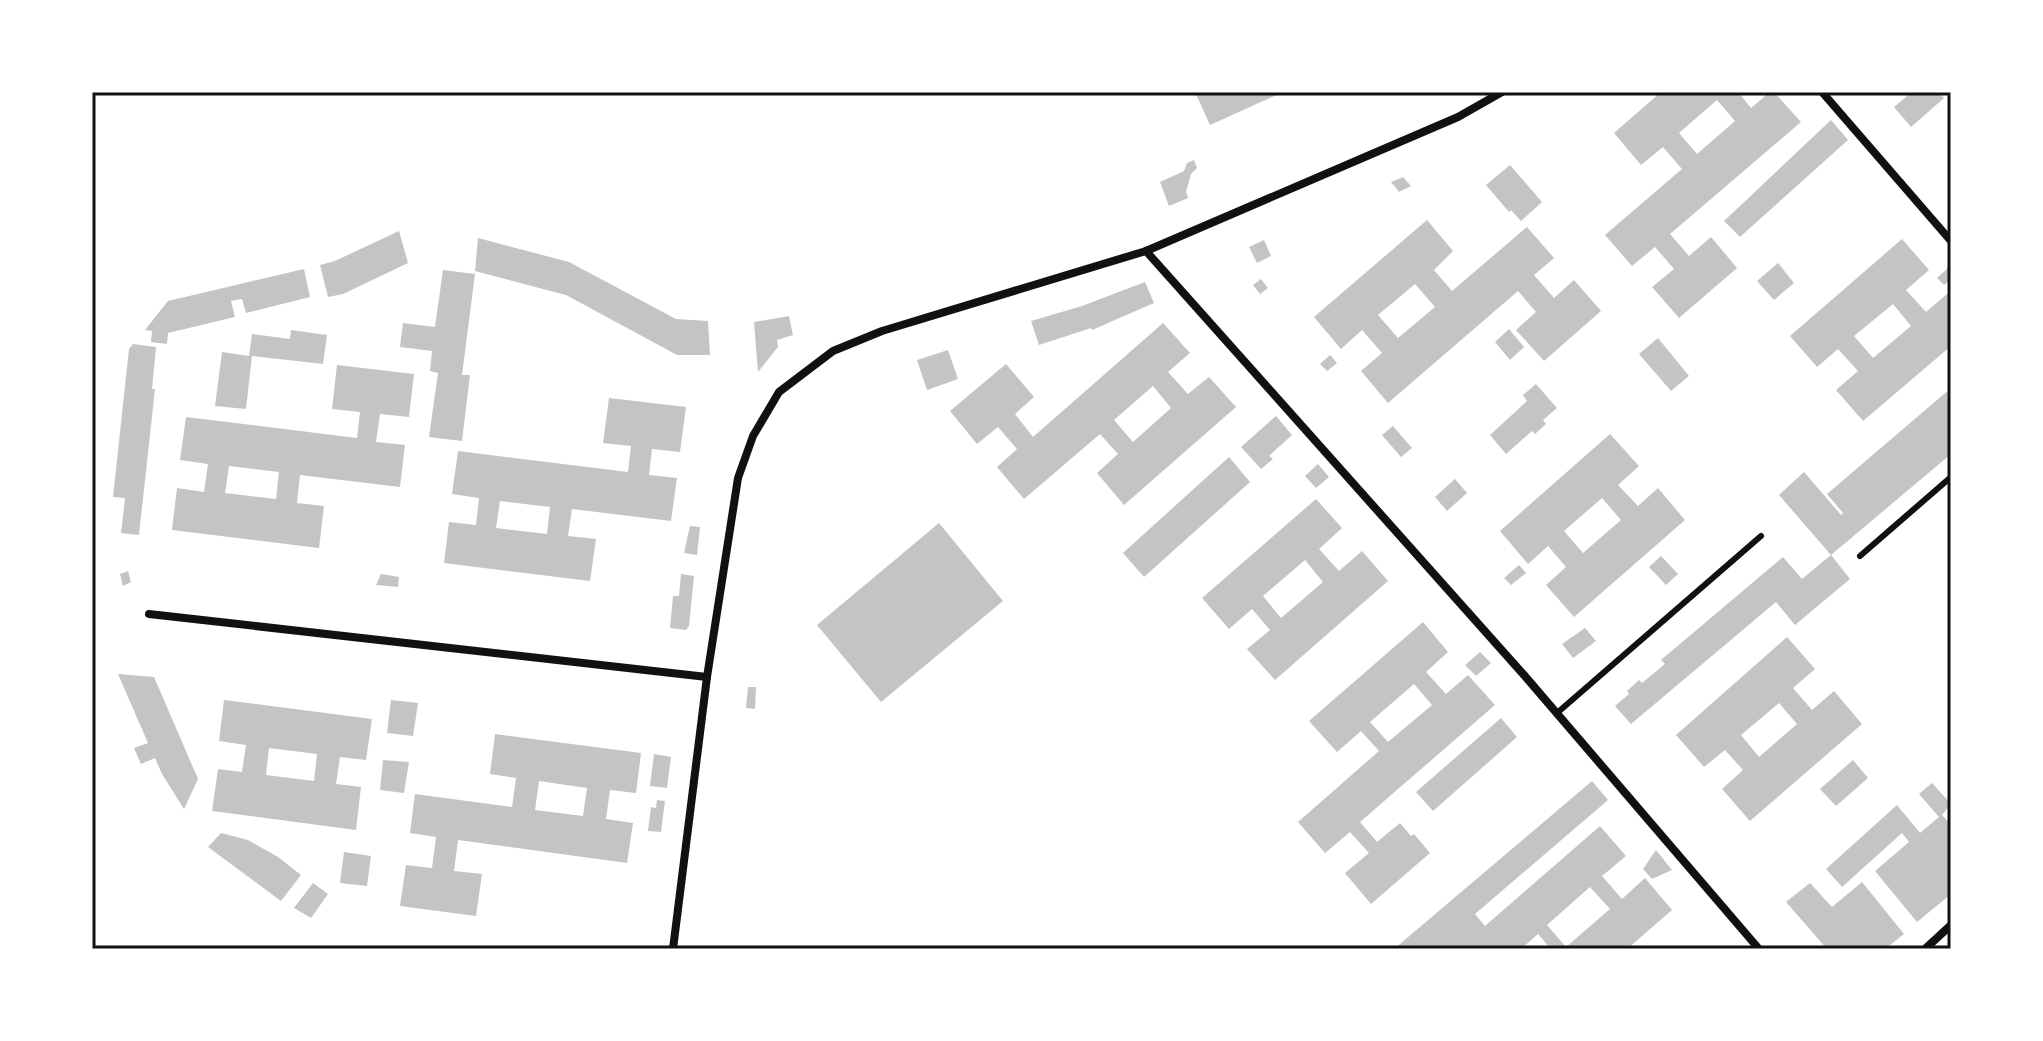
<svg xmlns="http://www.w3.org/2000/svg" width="2043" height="1041" font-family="'Roboto Condensed',sans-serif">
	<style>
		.building { fill: #c4c4c4; fill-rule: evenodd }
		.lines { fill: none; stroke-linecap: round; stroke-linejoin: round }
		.service { stroke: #111; stroke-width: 6 }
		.minor { stroke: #111; stroke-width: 8 }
		.neatline { fill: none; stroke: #111; stroke-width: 3 }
	</style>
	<rect width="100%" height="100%" fill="#fff"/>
	<g class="building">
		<path d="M1195,92H1283L1210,125Z"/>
		<path d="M1661,92H1738L1751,108L1770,92H1774L1801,122L1670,234L1689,256L1711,237L1737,268L1679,318L1652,287L1674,269L1655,247L1632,266L1605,235L1682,169L1663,147L1641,165L1614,133ZM1717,100L1735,121L1697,154L1679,133Z"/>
		<path d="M1912,92H1938L1944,98L1911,127L1894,107Z"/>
		<path d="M1831,120L1848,140L1740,237L1724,221Z"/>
		<path d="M1194,160L1197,168L1191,174L1186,192L1188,198L1169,206L1160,182L1184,171L1187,163Z"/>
		<path d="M1510,165L1542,202L1521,221L1511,210L1509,212L1486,185Z"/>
		<path d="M1403,177L1411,186L1399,192L1391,182Z"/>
		<path d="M1427,220L1453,251L1434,270L1452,291L1527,227L1554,258L1534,275L1554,298L1574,280L1601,311L1544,361L1516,330L1536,312L1518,291L1388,403L1361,371L1382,353L1362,330L1341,349L1314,317ZM1415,284L1435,307L1398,338L1378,315Z"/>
		<path d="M399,231L408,263L343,294L328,297L320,265L335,261Z"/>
		<path d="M478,238L569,262L676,319L708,321L710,355H677L566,295L475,271Z"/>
		<path d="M1902,239L1929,270L1906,290L1926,312L1947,294L1951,298V346L1863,421L1836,390L1858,371L1838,349L1817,367L1790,336ZM1893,304L1911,326L1873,358L1854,336Z"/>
		<path d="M1264,240L1271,256L1257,263L1249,247Z"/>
		<path d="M1951,259V279L1944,285L1937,278L1946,270Z"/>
		<path d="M1778,263L1794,283L1774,300L1757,281Z"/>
		<path d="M304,269L310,297L246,313L242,299L231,301L235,317L168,333L167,344L151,342L152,331L145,330L168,301Z"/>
		<path d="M443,270L475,274L462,375H470L462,441L429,437L438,373L430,371L432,351L400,347L403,323L435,327Z"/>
		<path d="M1261,279L1268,288L1260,294L1253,285Z"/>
		<path d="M1145,282L1154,303L1092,330L1091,328L1039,345L1031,321L1082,306Z"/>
		<path d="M789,316L793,335L777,340L778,347L758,372L754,322Z"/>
		<path d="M1163,323L1190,353L1168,372L1188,394L1209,377L1236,407L1124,505L1097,473L1118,454L1100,434L1024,499L997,467L1017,449L998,427L977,444L950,411L1006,364L1034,397L1015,414L1033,437ZM1153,386L1171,408L1133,442L1114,420Z"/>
		<path d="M1509,329L1524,347L1510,360L1495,342Z"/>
		<path d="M291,330L327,335L323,364L252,356L246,409L215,406L222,352L249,356L252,334L290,339Z"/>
		<path d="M1658,338L1689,376L1671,391L1639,354Z"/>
		<path d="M133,344L156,347L152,389H155L139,535L121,533L125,498L113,497L129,349Z"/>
		<path d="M948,350L958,379L927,390L917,360Z"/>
		<path d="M1330,355L1337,363L1327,371L1320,364Z"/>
		<path d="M337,365L414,374L409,417L380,414L376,442L405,445L400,487L300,475L297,503L324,506L319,548L172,530L177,488L204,492L208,464L180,460L186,417L357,438L360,412L332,409ZM229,466L279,472L276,499L225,493Z"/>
		<path d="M1536,384L1557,408L1543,420L1546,424L1535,434L1532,431L1506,454L1490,435L1527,401L1523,395Z"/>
		<path d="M1951,388V454L1831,555L1779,495L1804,472L1841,515L1843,513L1827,494Z"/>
		<path d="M609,398L686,407L680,452L652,449L649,475L677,478L671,521L572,509L568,536L596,539L590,581L444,563L449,522L476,525L479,498L452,494L458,451L628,472L631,446L603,443ZM500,501L550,507L547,534L496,528Z"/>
		<path d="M1276,416L1292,435L1269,456L1273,459L1261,469L1241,447Z"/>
		<path d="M1393,426L1412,448L1401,457L1382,435Z"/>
		<path d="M1610,434L1639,466L1618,485L1638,506L1658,488L1685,520L1574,617L1546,585L1566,567L1548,546L1528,564L1500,531ZM1602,498L1621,520L1583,553L1564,531Z"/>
		<path d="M1229,457L1250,482L1144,577L1123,553Z"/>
		<path d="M1318,464L1329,477L1316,488L1305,476Z"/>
		<path d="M1455,479L1467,493L1447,511L1435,497Z"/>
		<path d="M1316,499L1342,528L1319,549L1339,571L1362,551L1388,581L1275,680L1247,649L1270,630L1252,609L1229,629L1202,598ZM1305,560L1323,582L1281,618L1263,596Z"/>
		<path d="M939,523L1003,601L881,702L817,625Z"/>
		<path d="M690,526L700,527L697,555L684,553Z"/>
		<path d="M1831,555L1850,579L1795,625L1776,602L1631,724L1615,706L1629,694L1627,691L1639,680L1642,683L1665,664L1661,660L1783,557L1802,579Z"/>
		<path d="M1661,556L1678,574L1666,585L1649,567Z"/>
		<path d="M1519,565L1526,573L1511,585L1504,578Z"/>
		<path d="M128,571L131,582L123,586L120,574Z"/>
		<path d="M381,574L399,577L398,587L376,585Z"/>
		<path d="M681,574L694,576L689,626L686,630L670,628L673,596H679Z"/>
		<path d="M1423,622L1448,652L1426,672L1446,694L1468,675L1495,705L1360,822L1377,842L1400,823L1411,836L1414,834L1430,853L1371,904L1345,873L1369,853L1350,832L1325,853L1298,822L1379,751L1361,731L1337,752L1309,721ZM1414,684L1432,705L1388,742L1370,722Z"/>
		<path d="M1585,628L1596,641L1573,658L1562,644Z"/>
		<path d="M1787,637L1815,669L1793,688L1812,710L1834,691L1862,724L1750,821L1722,789L1743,770L1725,750L1704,767L1676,735ZM1779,703L1797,724L1759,757L1741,735Z"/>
		<path d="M1480,652L1491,663L1476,676L1465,665Z"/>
		<path d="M118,674L154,677L198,779L184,809L162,774L155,758L141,764L134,748L148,743Z"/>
		<path d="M748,687H756L755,709L746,708Z"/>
		<path d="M224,700L372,719L366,760L340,757L336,784L361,787L356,830L212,811L218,769L242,772L246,745L219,741ZM269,748L317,754L314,781L266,775Z"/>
		<path d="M391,700L418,703L413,736L387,733Z"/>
		<path d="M1501,718L1517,737L1433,811L1416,792Z"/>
		<path d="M495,734L641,753L636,793L610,790L606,819L633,823L627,863L458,840L454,871L482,874L476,916L400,906L406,865L432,868L436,837L410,833L415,794L512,807L516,778L490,774ZM539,781L587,788L583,816L535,810Z"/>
		<path d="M654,754L671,757L667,788L650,786Z"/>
		<path d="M383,760L409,762L404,793L380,790Z"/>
		<path d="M1853,760L1868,778L1836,806L1820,789Z"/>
		<path d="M1592,781L1608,800L1475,914L1485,926L1600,826L1626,856L1602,876L1622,899L1645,878L1672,910L1627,949H1551L1538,934L1521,949H1394ZM1590,887L1610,909L1566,947L1547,925Z"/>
		<path d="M1932,783L1951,804L1942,815L1951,825V894L1917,922L1875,871L1909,842L1902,833L1842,887L1826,869L1897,805L1920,833L1939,817L1919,794Z"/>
		<path d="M657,800L665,801L661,832L648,831L651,807L656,808Z"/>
		<path d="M221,833L248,840L278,857L301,875L281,901L208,847Z"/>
		<path d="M1656,850L1672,870L1652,879L1643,869Z"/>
		<path d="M344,852L371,856L367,886L340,883Z"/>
		<path d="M1862,882L1904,934L1885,949H1827L1786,902L1810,883L1832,907Z"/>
		<path d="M313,883L328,894L311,918L294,908Z"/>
	</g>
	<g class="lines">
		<g class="service">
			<path d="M1860,556L1951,477"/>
			<path d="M1557,713L1761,536"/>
		</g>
		<g class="minor">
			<path d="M1822,92L1951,241"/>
			<path d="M1146,251L1524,675L1759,949"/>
			<path d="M149,614L707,677"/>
			<path d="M673,949L707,677L738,478L753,436L779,392L833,351L882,331L1146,251L1458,117L1502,92"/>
			<path d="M1925,949L1951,925"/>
		</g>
	</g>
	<rect width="2043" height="1041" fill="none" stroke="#ffffff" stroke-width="188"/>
	<rect x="94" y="94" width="1855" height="853" class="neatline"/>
</svg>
